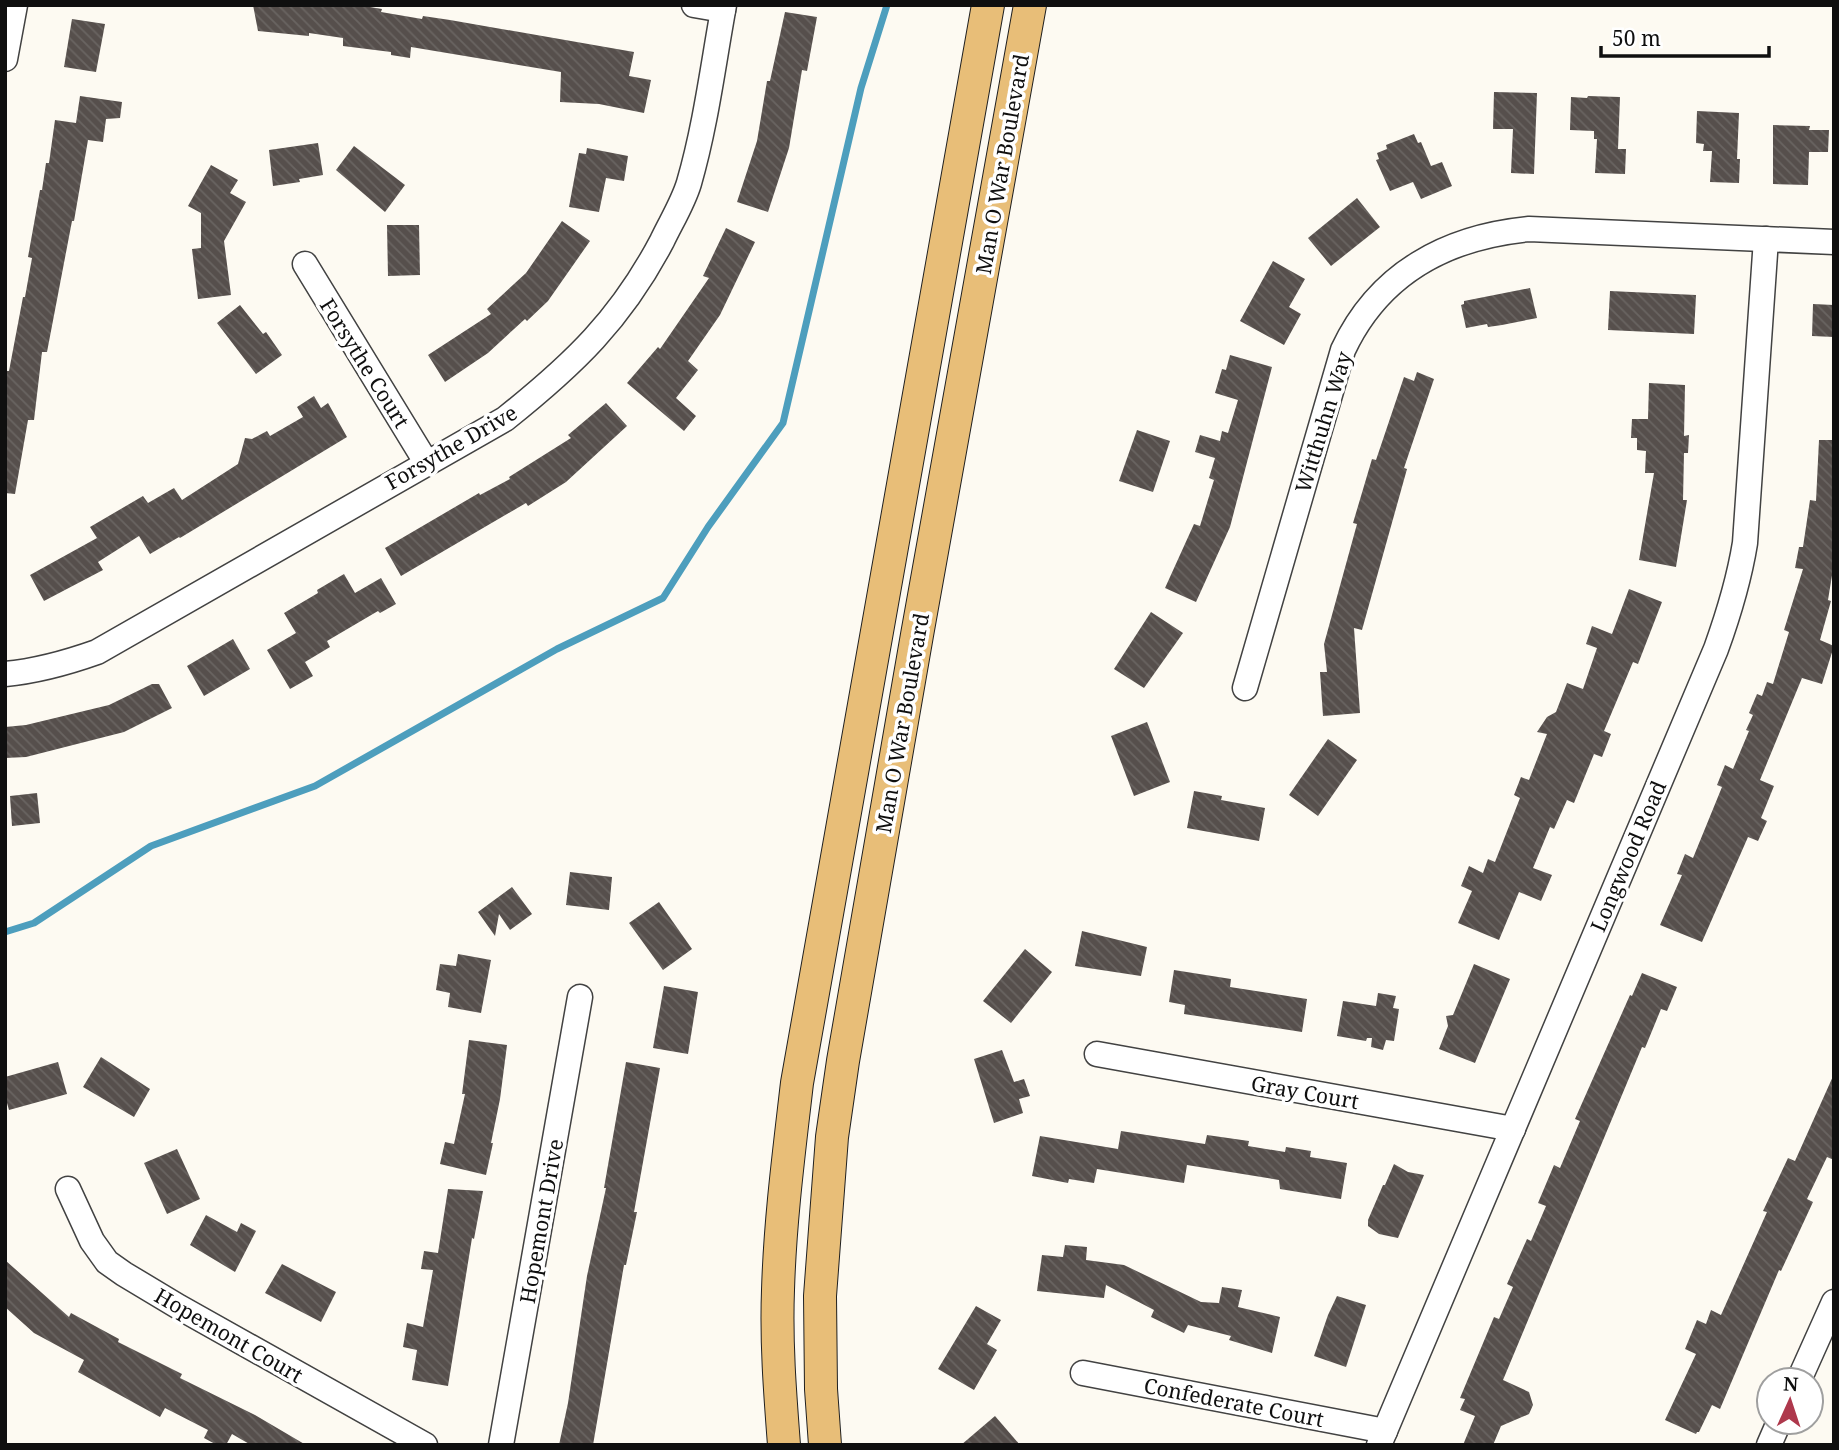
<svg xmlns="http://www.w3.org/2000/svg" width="1839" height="1450" font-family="'Noto Serif',serif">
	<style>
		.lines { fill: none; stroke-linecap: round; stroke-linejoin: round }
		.stream { stroke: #4d9ebd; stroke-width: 7 }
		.building { fill: url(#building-back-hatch) }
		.minor-casing { stroke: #424242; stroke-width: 27 }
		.major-casing { stroke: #202020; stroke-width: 34 }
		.minor { stroke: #fff; stroke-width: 24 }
		.major { stroke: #e8be78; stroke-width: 32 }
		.labels { text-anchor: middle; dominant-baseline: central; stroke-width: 7; stroke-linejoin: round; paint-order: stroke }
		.street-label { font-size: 21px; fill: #0f0f0f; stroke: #fff }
	</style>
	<defs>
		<pattern id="building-back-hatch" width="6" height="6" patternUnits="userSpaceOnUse" patternTransform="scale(1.75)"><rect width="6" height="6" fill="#564f4c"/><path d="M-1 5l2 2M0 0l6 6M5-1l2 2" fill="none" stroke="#696461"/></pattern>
	</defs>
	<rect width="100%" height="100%" fill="#fdfaf2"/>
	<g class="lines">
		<path class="stream" d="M5,932L34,923L151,846L315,786L557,649L663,598L708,527L783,423L861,88L887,5"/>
	</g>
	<g class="building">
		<path d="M253,5H358L382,9L381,12L422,19L423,16L450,20L634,52L629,76L651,80L644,113L599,104L560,102L561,72L411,47L410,58L391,55V52L343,46V38L309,33V36L258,31Z"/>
		<path d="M785,12L817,17L807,71L802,70L789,148L768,212L737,202L757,141L767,81H770Z"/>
		<path d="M72,19L105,24L96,72L64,67Z"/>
		<path d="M1494,92L1537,93L1534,174L1511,173L1513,129H1493Z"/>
		<path d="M80,96L122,102L120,118L106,119L103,142L88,140L74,221H72L47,352H42L34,420H28L15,494L5,493L7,371H9L23,297H25L32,258L28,257L40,190H42L46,163H49L55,120L76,123Z"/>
		<path d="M1588,96L1620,97L1618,149H1626L1625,174L1595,173L1597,139H1594V131L1570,130L1571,97L1587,98Z"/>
		<path d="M1697,111L1739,113L1737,159H1740L1739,183L1710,182L1712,151H1703L1704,144L1696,143Z"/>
		<path d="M1773,125L1810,126L1809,130H1829L1828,152H1809L1808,185L1773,184Z"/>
		<path d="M1414,134L1418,143L1421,142L1431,166L1442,162L1452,186L1421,199L1413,182L1390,191L1376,160L1379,159L1377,153L1387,149L1386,145Z"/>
		<path d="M318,143L323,175L299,179L300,182L273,186L269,150Z"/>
		<path d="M354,146L405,185L385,212L336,170Z"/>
		<path d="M587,148L628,156L624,181L606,178L599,212L569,207L579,153L586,154Z"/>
		<path d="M211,165L238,180L230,193L246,202L224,241L231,295L198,299L192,249L201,248V213L188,206Z"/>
		<path d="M1357,198L1380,227L1331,266L1308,238Z"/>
		<path d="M562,221L590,241L548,301L527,321L525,319L488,353L445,382L428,355L491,314L487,309L526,273Z"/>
		<path d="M387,225H419L420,275L388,276Z"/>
		<path d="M726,228L755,242L720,315L688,361L698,370L676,398L696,416L684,431L627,383L658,347L660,349L709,278L703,276Z"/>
		<path d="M1273,261L1305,279L1289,307L1301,314L1284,345L1240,321Z"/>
		<path d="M1530,288L1537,318L1502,325L1488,327L1487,324L1466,328L1461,305L1464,304V301Z"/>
		<path d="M1610,291L1696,295L1694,334L1608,330Z"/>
		<path d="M1813,304L1834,305V337L1812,336Z"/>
		<path d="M240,305L263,334L266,332L282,355L256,374L217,323Z"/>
		<path d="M1230,355L1272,367L1230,527L1196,602L1165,588L1194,524L1200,526L1214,480L1209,478L1215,458L1195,452L1200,435L1220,441L1222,431L1228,433L1238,400L1215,393L1222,369L1226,370Z"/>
		<path d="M1417,372L1434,379L1404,468L1407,469L1362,630L1354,628L1360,713L1323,716L1320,672H1327L1324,644L1357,524L1353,523L1372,459L1376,460L1404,377L1414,381Z"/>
		<path d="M1649,383L1685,385L1684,436L1689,435L1688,453H1684L1683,500H1687L1676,567L1639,560L1654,473H1645L1646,451L1637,450V438H1631L1632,419H1648Z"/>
		<path d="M314,396L321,408L328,403L347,437L180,538L179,537L150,554L139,536L98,562L103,570L44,601L30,575L97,538L90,527L143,496L148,503L174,488L182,500L238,464L245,438L252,439L267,431L270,436L303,417L297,407Z"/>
		<path d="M606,403L627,426L566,482L528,506L526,503L401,576L385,548L479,493L480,495L510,479L509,477L571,438L568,435Z"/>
		<path d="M1137,430L1170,441L1153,492L1119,481Z"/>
		<path d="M1819,440H1834V563L1828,600L1831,601L1820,640L1834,646L1822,684L1802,678L1760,780L1774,786L1761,818L1767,821L1758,841L1748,837L1702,942L1660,925L1682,875L1677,874L1685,854L1693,858L1722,787L1717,785L1725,765L1733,769L1749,731L1746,730L1753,715L1749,713L1757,694L1762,696L1767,682L1773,684L1789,632L1784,630L1803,569L1795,568L1799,547H1803L1810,500L1816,501Z"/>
		<path d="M344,574L355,593L381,578L396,604L380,613L378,611L327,641L330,647L305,662L313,676L290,689L267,650L296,633L284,613L318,593L317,590Z"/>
		<path d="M1629,589L1662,602L1638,664L1633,662L1604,731L1611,734L1602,757L1594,754L1574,803L1567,800L1554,829L1550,827L1533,868L1552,875L1541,901L1519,892L1499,940L1458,923L1472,891L1461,886L1469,866L1483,873L1488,859L1495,862L1520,798L1514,795L1521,777L1529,780L1547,734L1537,732L1547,717L1556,712L1567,683L1583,689L1597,648L1586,644L1592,626L1612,634Z"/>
		<path d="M1151,612L1183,633L1144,688L1114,669Z"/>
		<path d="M233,639L250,669L204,696L187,666Z"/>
		<path d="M152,684H159L172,708L124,732L26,757L5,758V727L26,725L109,705Z"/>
		<path d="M1147,722L1170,782L1134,796L1111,736Z"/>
		<path d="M1328,739L1357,760L1318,816L1289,795Z"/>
		<path d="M1194,791L1222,796L1221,800L1265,808L1259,841L1187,828Z"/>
		<path d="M37,793L40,823L12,826L10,796Z"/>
		<path d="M570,872L612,877L609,910L566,905Z"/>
		<path d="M512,887L532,914L510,930L499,914L495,936L478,912Z"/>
		<path d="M659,902L692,949L663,970L629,923Z"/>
		<path d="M1082,931L1147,947L1141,976L1075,966Z"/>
		<path d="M1025,949L1052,972L1011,1023L983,1001Z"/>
		<path d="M458,954L491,960L481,1013L448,1007L450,993L436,990L440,964L456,966Z"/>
		<path d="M1474,964L1510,979L1475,1063L1439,1049L1448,1026L1446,1016L1453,1015Z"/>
		<path d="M1174,970L1231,979L1230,987L1307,999L1302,1032L1184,1014L1185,1005L1169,1002Z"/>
		<path d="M1642,973L1677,987L1667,1011L1661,1009L1645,1048L1642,1047L1503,1380L1529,1392L1533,1405L1529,1414L1501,1426L1493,1445H1463L1475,1416L1460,1410L1465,1399L1460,1398L1494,1317L1499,1319L1513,1287L1507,1284L1527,1239L1531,1241L1546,1206L1538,1203L1554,1165L1560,1168L1580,1121L1575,1119L1630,995L1632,996Z"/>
		<path d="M664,986L698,992L688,1054L653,1048Z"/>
		<path d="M1378,993L1396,996L1393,1008L1399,1009L1394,1041L1386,1040L1383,1050L1371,1047L1372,1038H1367L1366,1041L1337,1036L1343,1001L1376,1006Z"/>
		<path d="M469,1040L507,1045L500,1099L491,1143H493L486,1175L440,1164L445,1142L454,1144L465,1094H462Z"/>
		<path d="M1002,1050L1014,1082L1024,1079L1030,1096L1019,1099L1023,1113L994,1123L974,1059Z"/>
		<path d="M101,1057L150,1089L134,1117L83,1087Z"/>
		<path d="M58,1062L67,1094L9,1110L5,1096V1077Z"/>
		<path d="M626,1062L660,1068L634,1212H637L626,1265H624L593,1445H559L568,1403L587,1276L606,1188H604Z"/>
		<path d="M1834,1074V1160L1827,1157L1807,1199L1813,1202L1781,1271L1779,1270L1720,1409L1712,1405L1699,1432H1697L1696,1434L1665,1420L1696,1354L1685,1349L1697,1320L1706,1324L1711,1310L1721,1315L1767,1212L1763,1211L1788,1158L1795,1161Z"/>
		<path d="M1121,1131L1205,1144L1207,1135L1249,1141L1248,1146L1285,1152L1286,1147L1311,1151L1310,1157L1347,1163L1341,1199L1280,1189L1279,1180L1187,1165L1184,1183L1097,1169L1094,1183L1069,1179L1068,1183L1032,1176L1040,1136L1118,1149Z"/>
		<path d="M177,1149L200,1199L167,1214L144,1163Z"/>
		<path d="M1394,1164L1408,1172L1424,1175L1398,1238L1379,1234L1368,1226V1220L1383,1185H1385Z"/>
		<path d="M448,1189L483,1191L474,1239L472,1238L448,1386L412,1380L417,1350L403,1347L407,1323L423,1327L433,1270L421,1269L424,1251L438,1253Z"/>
		<path d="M206,1215L237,1232L241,1223L256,1231L235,1272L190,1245Z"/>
		<path d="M1065,1245L1087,1247L1086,1260L1124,1265L1201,1302L1219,1303L1222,1287L1242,1290L1238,1307L1280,1317L1272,1353L1229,1340L1231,1336L1188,1325L1184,1333L1151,1317L1154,1310L1106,1285L1104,1298L1037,1291L1042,1255L1063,1257Z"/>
		<path d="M5,1260L69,1317L71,1313L119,1339L118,1342L182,1374L180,1378L255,1415L306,1445H251L232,1434L226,1445H217L204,1438L208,1430L165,1408L160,1417L78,1372L84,1360L34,1333L5,1307Z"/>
		<path d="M282,1264L336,1292L321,1322L265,1293Z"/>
		<path d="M1337,1296L1366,1305L1346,1367L1314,1356L1328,1315Z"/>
		<path d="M976,1306L1001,1320L987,1344L997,1350L974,1390L938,1369Z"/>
		<path d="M995,1416L1020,1445H961Z"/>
	</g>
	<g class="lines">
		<g class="minor-casing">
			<g id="minor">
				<path d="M694,5L723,10"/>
				<path d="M5,59L15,5"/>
				<path d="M305,264L426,462"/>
				<path d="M5,674C38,671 66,663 97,652L505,419C574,364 621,319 662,241C671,222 683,203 689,183C706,124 713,65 724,5"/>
				<path d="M1245,688L1343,350C1379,273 1447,237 1529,229L1834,242"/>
				<path d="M1097,1054L1513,1129"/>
				<path d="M68,1189L92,1241L107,1262L124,1274L179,1307L425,1445"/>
				<path d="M1083,1373L1385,1431"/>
				<path d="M1799,1380L1834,1302"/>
				<path d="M501,1445L580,997"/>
				<path d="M1379,1445L1716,649C1729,613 1739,580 1745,543L1766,239"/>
				<path d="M1769,1445L1779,1422"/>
			</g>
		</g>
		<g class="major-casing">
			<g id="major">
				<path d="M784,1445C780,1393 776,1342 778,1290C780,1221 789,1152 797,1083L988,5"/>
				<path d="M825,1445L821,1389L820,1296L832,1137L843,1061L917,635L1030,5"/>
			</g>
		</g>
		<use href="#minor" class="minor"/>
		<use href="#major" class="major"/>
	</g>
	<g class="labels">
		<g class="street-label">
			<text transform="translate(1002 164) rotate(-80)">Man O War Boulevard</text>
			<text transform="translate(365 363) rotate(58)">Forsythe Court</text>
			<text transform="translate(1323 422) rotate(-73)">Witthuhn Way</text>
			<text transform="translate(451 447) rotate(-30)">Forsythe Drive</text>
			<text transform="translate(902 723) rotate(-80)">Man O War Boulevard</text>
			<text transform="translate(1628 856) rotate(-67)">Longwood Road</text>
			<text transform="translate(1305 1092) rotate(10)">Gray Court</text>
			<text transform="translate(541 1221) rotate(-80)">Hopemont Drive</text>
			<text transform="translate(229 1335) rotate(30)">Hopemont Court</text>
			<text transform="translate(1234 1402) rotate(11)">Confederate Court</text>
		</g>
	</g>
	<rect width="1839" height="1450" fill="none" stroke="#0f0f0f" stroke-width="14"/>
	<g transform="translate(1790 1401) rotate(3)"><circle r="33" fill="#ffffff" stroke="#9f9f9f" stroke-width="2"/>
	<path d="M0-5L12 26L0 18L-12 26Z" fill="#ae384c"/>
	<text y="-10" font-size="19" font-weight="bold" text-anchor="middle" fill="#0f0f0f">N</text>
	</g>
	<path d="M1601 46v10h168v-10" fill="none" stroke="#0f0f0f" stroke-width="3.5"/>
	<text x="1612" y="46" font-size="21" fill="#0f0f0f" stroke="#ffffff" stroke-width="5" paint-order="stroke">50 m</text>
</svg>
